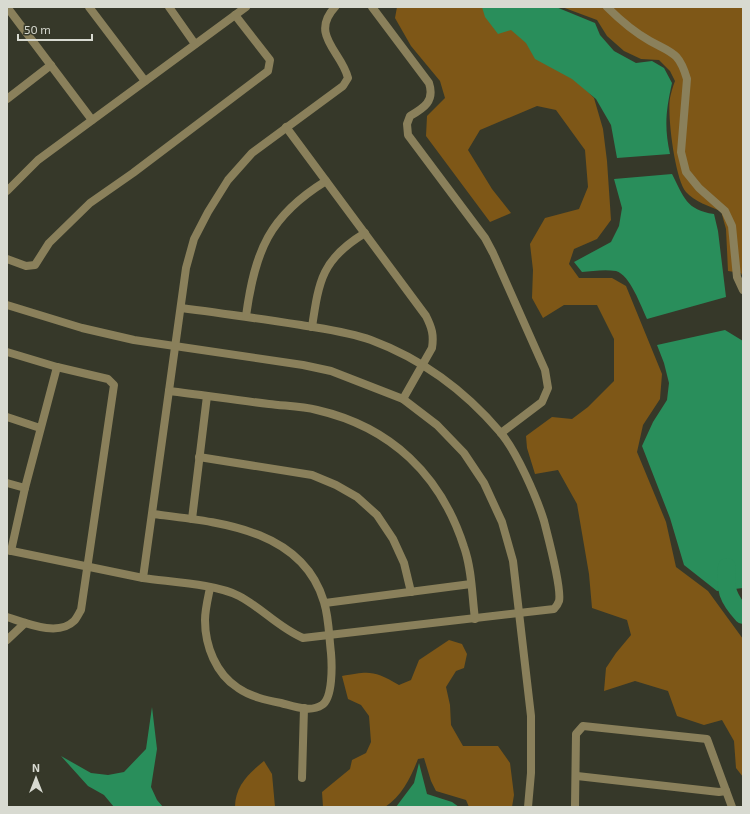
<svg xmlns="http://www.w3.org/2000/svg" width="750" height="814" font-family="'Exo 2',sans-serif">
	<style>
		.green { fill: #7e5717 }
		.water { fill: #298e5b }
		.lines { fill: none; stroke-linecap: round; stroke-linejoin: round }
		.river { stroke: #298e5b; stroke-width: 18 }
		.minor { stroke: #8a805b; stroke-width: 8 }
		.tertiary { stroke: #8a805b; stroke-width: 8 }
	</style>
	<rect width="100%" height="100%" fill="#363829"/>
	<g class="green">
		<path d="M397,7H520L559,62L594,98L603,129L607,161L611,220L597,239L574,249L569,264L579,278H612L626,286L662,374L660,399L643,425L637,452L666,522L676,567L708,591L743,639V777L736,768L734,741L722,720L704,725L677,716L668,691L635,681L604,691L606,668L616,653L631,635L627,620L592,608L589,574L577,504L558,470L535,474L527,448L526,436L552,417L572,419L588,407L614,381V339L597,305H564L543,318L532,298L533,270L530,244L545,218L579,209L588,187L585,150L556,110L537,106L480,130L468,150L492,189L511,213L490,222L426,136L427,116L445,98L440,81L411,46L395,18Z"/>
		<path d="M562,7H743V278L741,273L728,271L726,229L721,211C710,207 694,201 686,192C675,179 667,115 670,98C671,93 673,86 675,81L670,71L659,60L641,59L624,51L607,36L597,20Z"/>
		<path d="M449,640L462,644L467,654L464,668L456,671L446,687L450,705L451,725L463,746H498L510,763L514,795L512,807H469L466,800L436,791L431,781L424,758L418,759C411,777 402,796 385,807H323L322,792L350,769L352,760L366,753L371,742L369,716L361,705L348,699L342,676C369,671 374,670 399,685L411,680L419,660Z"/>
		<path d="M264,761L272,774L275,807H235C235,786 249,773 264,761Z"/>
	</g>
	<g class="water">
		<path d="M482,7H556L595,23L600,35L614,51L636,63L652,61L664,68L672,83C666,110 664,127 670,154L617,158L611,125L596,99L572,79L535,59L526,43L511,30L498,34L485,17Z"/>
		<path d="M672,174C684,197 686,210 714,214L718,231L726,297L647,319C641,306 630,275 616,271C605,269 592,271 582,272L574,262L611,242L619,226L622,208L614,179Z"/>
		<path d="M725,330L743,341V588L717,591L684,565L670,518L642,446L653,422L667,400L669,383L664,363L657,345Z"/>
		<path d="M152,707L157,749L151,787L157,800L163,807H114L104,795L88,786L61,756L91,773L108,775L124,772L146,749Z"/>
		<path d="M419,763L427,794L452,802L459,807H396L414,783Z"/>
	</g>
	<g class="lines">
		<path class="river" d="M727,567C724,588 728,599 743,615"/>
		<g class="minor">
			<path d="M7,7L92,120"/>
			<path d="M89,7L145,81"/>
			<path d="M169,7L195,44"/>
			<path d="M372,7L429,83C435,101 424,108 410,116L407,124L408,135L485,238L493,253L545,370L548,388L542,402L501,433"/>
			<path d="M607,7C620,20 634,32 650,41C672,53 679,52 687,79L681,152L686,172L699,188L725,211L732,226L737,277L743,290"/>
			<path d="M7,99L51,65"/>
			<path d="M286,127L426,316C432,328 434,335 432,348L403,399"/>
			<path d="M7,191L38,160L246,7"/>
			<path d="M7,259L26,266L35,265L49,243L90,203L133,173L268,71L270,60L235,15"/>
			<path d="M181,308C221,313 261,319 301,325C324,329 349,332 371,340C422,359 466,392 500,432C516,450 537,498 544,521C548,537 562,588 559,601C558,604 556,607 554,609L303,638C279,628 262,608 239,596C216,584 170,582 143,578L186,268L194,239L208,212L228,180L252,153L343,86L348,78C342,52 309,35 335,7"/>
			<path d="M246,316C255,251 269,216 326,181"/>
			<path d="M312,327C319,280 322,259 365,233"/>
			<path d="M7,352L57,367L108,379L114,385L81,610C79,613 77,618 74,621C58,637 26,623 7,617"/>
			<path d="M169,391C202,395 235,400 269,404C284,406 301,406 317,410C391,427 441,475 464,547C472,569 472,596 475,619"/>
			<path d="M7,417L40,428"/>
			<path d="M199,457L312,475L336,485L357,497L377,515L393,539L404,563L411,592"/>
			<path d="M7,483L25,488"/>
			<path d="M153,514C217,522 302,528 324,602C329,618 329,637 331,653C332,665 333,698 322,705C310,713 293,706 281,703C266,700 251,697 238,688C216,674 205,646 205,620C205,610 208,598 210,588"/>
			<path d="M192,519L207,396"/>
			<path d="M7,550L143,578"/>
			<path d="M11,551L25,488L57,367"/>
			<path d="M325,603L471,584"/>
			<path d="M7,640L25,623"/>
			<path d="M577,776L719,792L726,791"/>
			<path d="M302,778L304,708"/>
			<path d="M575,807L576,734L583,726L707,739L732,807"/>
		</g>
		<path class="tertiary" d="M7,305L82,328L134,340L303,365L331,371L403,399L437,425L464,453L484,483L502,522L513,561L531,716V773L528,807"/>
	</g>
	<rect width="750" height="814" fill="none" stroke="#d8dad1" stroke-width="16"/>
	<g transform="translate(36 778)" stroke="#363829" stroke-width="3" paint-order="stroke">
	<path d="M0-3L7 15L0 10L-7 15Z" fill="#d8dad1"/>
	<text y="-6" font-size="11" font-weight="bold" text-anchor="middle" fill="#d8dad1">N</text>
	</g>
	<path d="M18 34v6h74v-6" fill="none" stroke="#d8dad1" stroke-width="2"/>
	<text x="24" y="34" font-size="12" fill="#d8dad1" stroke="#363829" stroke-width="3" paint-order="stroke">50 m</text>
</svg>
